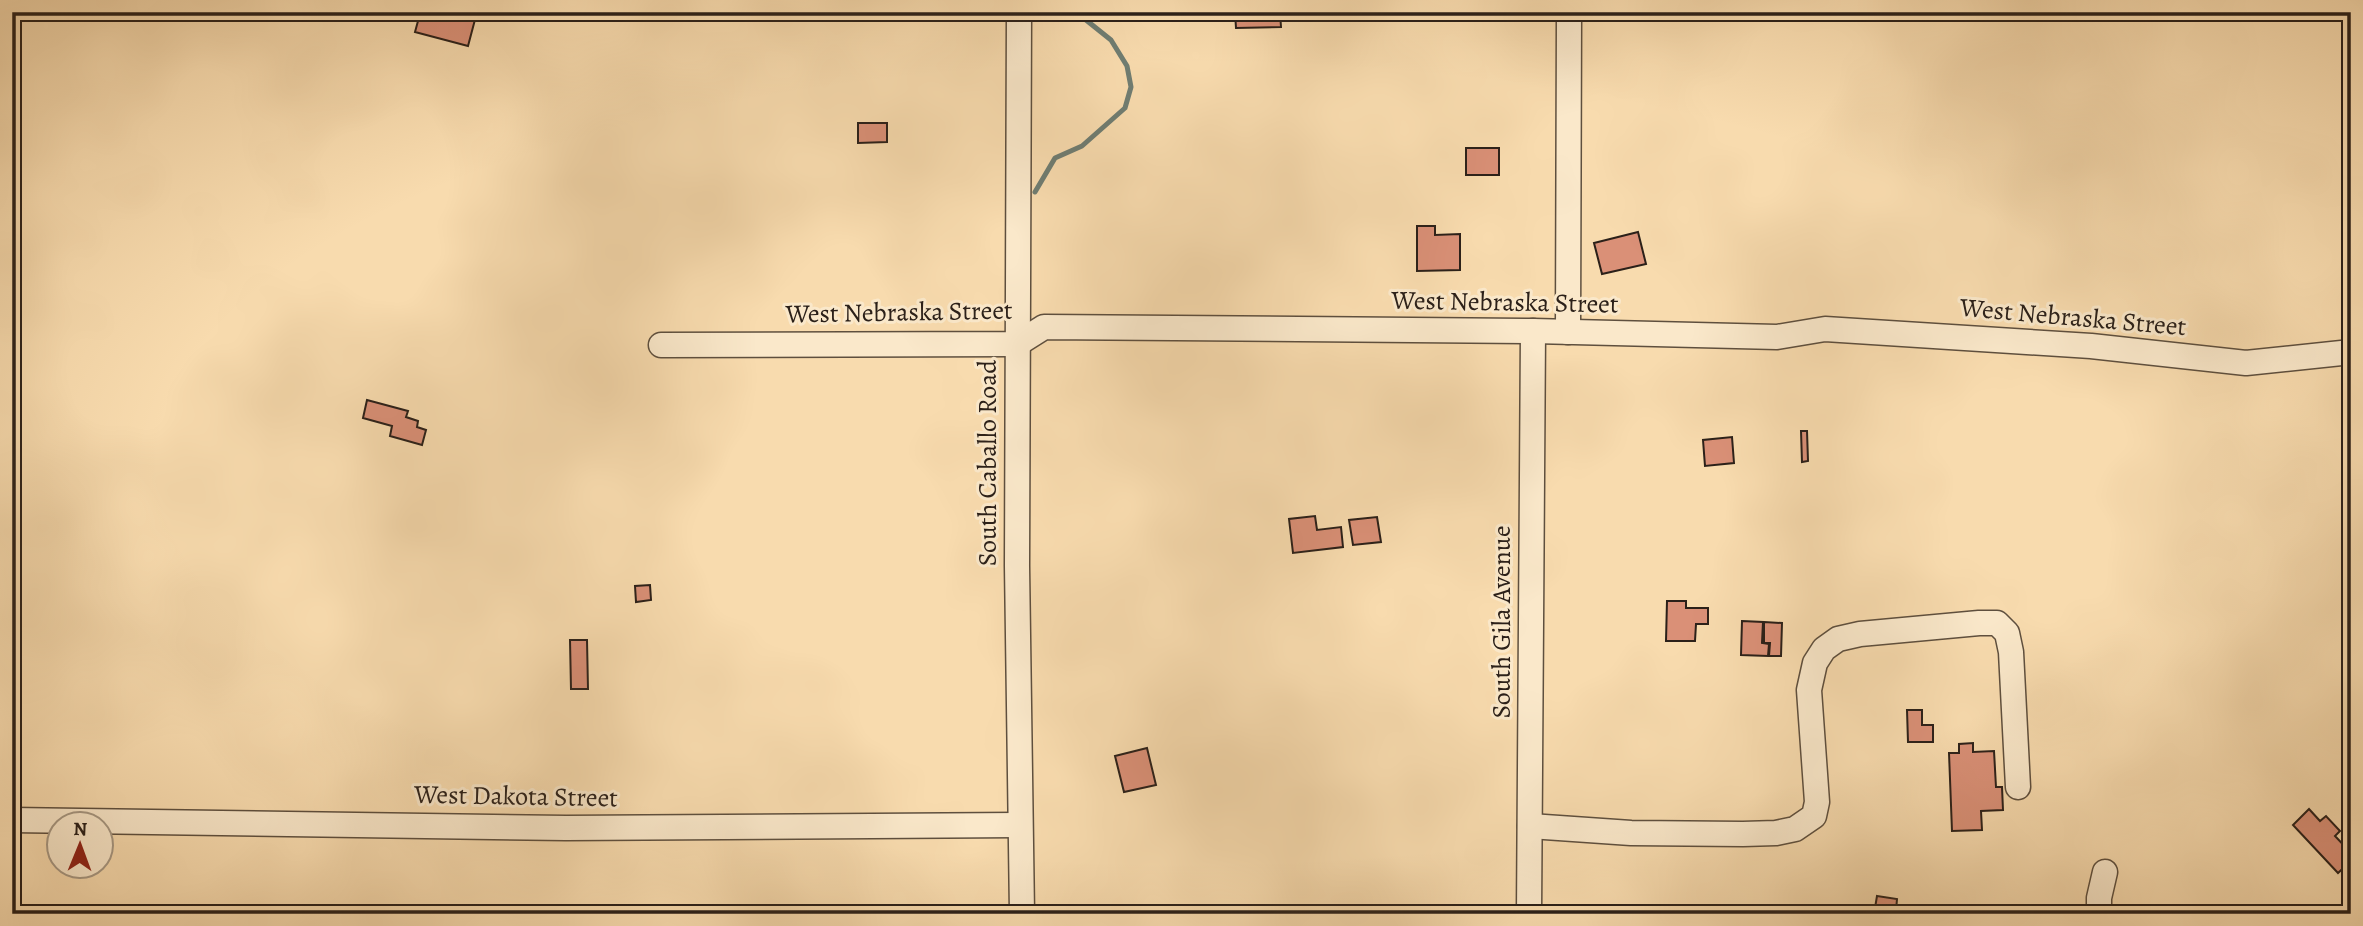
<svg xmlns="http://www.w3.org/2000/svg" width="2363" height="926" font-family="Alegreya,serif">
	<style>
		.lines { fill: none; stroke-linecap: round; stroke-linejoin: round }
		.stream { stroke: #6f7d72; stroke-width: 5 }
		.building { fill: #da9077; stroke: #2b2019; stroke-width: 2 }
		.minor-casing { stroke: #5e4f3e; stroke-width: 27 }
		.minor { stroke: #fae8ca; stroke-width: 24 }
		.labels { text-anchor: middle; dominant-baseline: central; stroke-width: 6; stroke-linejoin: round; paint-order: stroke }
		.street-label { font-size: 26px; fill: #2b2019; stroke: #fae8ca }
	</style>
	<rect width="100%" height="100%" fill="#f8dbae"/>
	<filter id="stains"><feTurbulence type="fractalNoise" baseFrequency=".00286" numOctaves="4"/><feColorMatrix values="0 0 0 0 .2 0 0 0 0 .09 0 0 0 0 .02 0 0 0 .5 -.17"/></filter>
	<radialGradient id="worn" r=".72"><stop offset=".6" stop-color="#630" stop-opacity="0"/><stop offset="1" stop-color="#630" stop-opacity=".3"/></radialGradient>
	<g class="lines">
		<path class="stream" d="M1035,192L1055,158L1082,146L1125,108L1131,87L1127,66L1111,40L1076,12"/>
	</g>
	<g class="building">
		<path d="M412,12H477L468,46L415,32L418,21L410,19Z"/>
		<path d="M1235,12H1280L1281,27L1236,28Z"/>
		<path d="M858,123H887V142L858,143Z"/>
		<rect x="1466" y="148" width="33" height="27"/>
		<path d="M1417,226H1435V235L1460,234V270L1417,271Z"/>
		<path d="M1638,232L1646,264L1602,274L1594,243Z"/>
		<path d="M367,400L408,411L406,417L418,421L417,427L426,430L422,445L390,436L392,426L363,418Z"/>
		<path d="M1801,431H1807L1808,461L1802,462Z"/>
		<path d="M1732,437L1734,463L1705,466L1703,440Z"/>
		<path d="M1315,516L1317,530L1341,527L1343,547L1293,553L1289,519Z"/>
		<path d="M1377,517L1381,542L1353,545L1349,520Z"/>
		<path d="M650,585L651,600L636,602L635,586Z"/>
		<path d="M1667,601H1686V608H1708V624H1696L1695,641H1666Z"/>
		<path d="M1742,621L1763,622L1762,643L1769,644L1768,656L1741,655Z"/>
		<path d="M1764,622L1782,623L1781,656H1769L1770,643H1764Z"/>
		<path d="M570,640H587L588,689H571Z"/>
		<path d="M1907,710H1922V725H1933V742H1908Z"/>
		<path d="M1973,743V752L1994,751L1996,787H2002L2003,810L1981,811L1982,830L1952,831L1949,753H1959V744Z"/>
		<path d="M1147,748L1156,785L1124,792L1115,756Z"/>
		<path d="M2309,809L2320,821L2326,816L2340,831L2335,836L2351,853V861L2338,873L2293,825Z"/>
		<path d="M1877,896L1897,899L1896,911L1917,914H1874Z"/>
		<path d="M69,907L70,914H12V912Z"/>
	</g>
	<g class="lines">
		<g class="minor-casing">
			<g id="minor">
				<path d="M1019,12L1017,566L1022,914"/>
				<path d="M1568,332L1569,12"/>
				<path d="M661,345L1017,344L1044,327L1533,331L1777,337L1825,329L2091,346L2246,363L2351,352"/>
				<path d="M12,820L566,828L1019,825"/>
				<path d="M1530,826L1631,833L1743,834L1776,833L1795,829L1814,816L1817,802L1809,690L1815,663L1824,649L1838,639L1860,634L1979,623H1997L2007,633L2011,652L2018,787"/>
				<path d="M1529,914L1533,331"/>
				<path d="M2099,914V898L2105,872"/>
			</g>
		</g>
		<use href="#minor" class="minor"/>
	</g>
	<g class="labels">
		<g class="street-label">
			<text transform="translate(1505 302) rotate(1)">West Nebraska Street</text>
			<text transform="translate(899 312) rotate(-1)">West Nebraska Street</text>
			<text transform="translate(2073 317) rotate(5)">West Nebraska Street</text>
			<text transform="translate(987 463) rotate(-90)">South Caballo Road</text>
			<text transform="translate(1501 622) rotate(-90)">South Gila Avenue</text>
			<text transform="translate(516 796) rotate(1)">West Dakota Street</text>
		</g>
	</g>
	<rect width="2363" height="926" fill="none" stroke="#f8dbae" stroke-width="42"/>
	<rect x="14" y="14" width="2335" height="898" fill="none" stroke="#2b2019" stroke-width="3.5"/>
	<rect x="21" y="21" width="2321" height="884" fill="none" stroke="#2b2019" stroke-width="2"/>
	<g transform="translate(80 845) rotate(1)"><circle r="33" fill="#fae8ca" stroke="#a79883" stroke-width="2"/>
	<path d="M0-5L12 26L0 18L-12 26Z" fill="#8f2418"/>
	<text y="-10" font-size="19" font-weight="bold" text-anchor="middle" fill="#2b2019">N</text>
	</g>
	<rect width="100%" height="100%" filter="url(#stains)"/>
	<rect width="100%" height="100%" fill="url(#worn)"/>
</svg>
